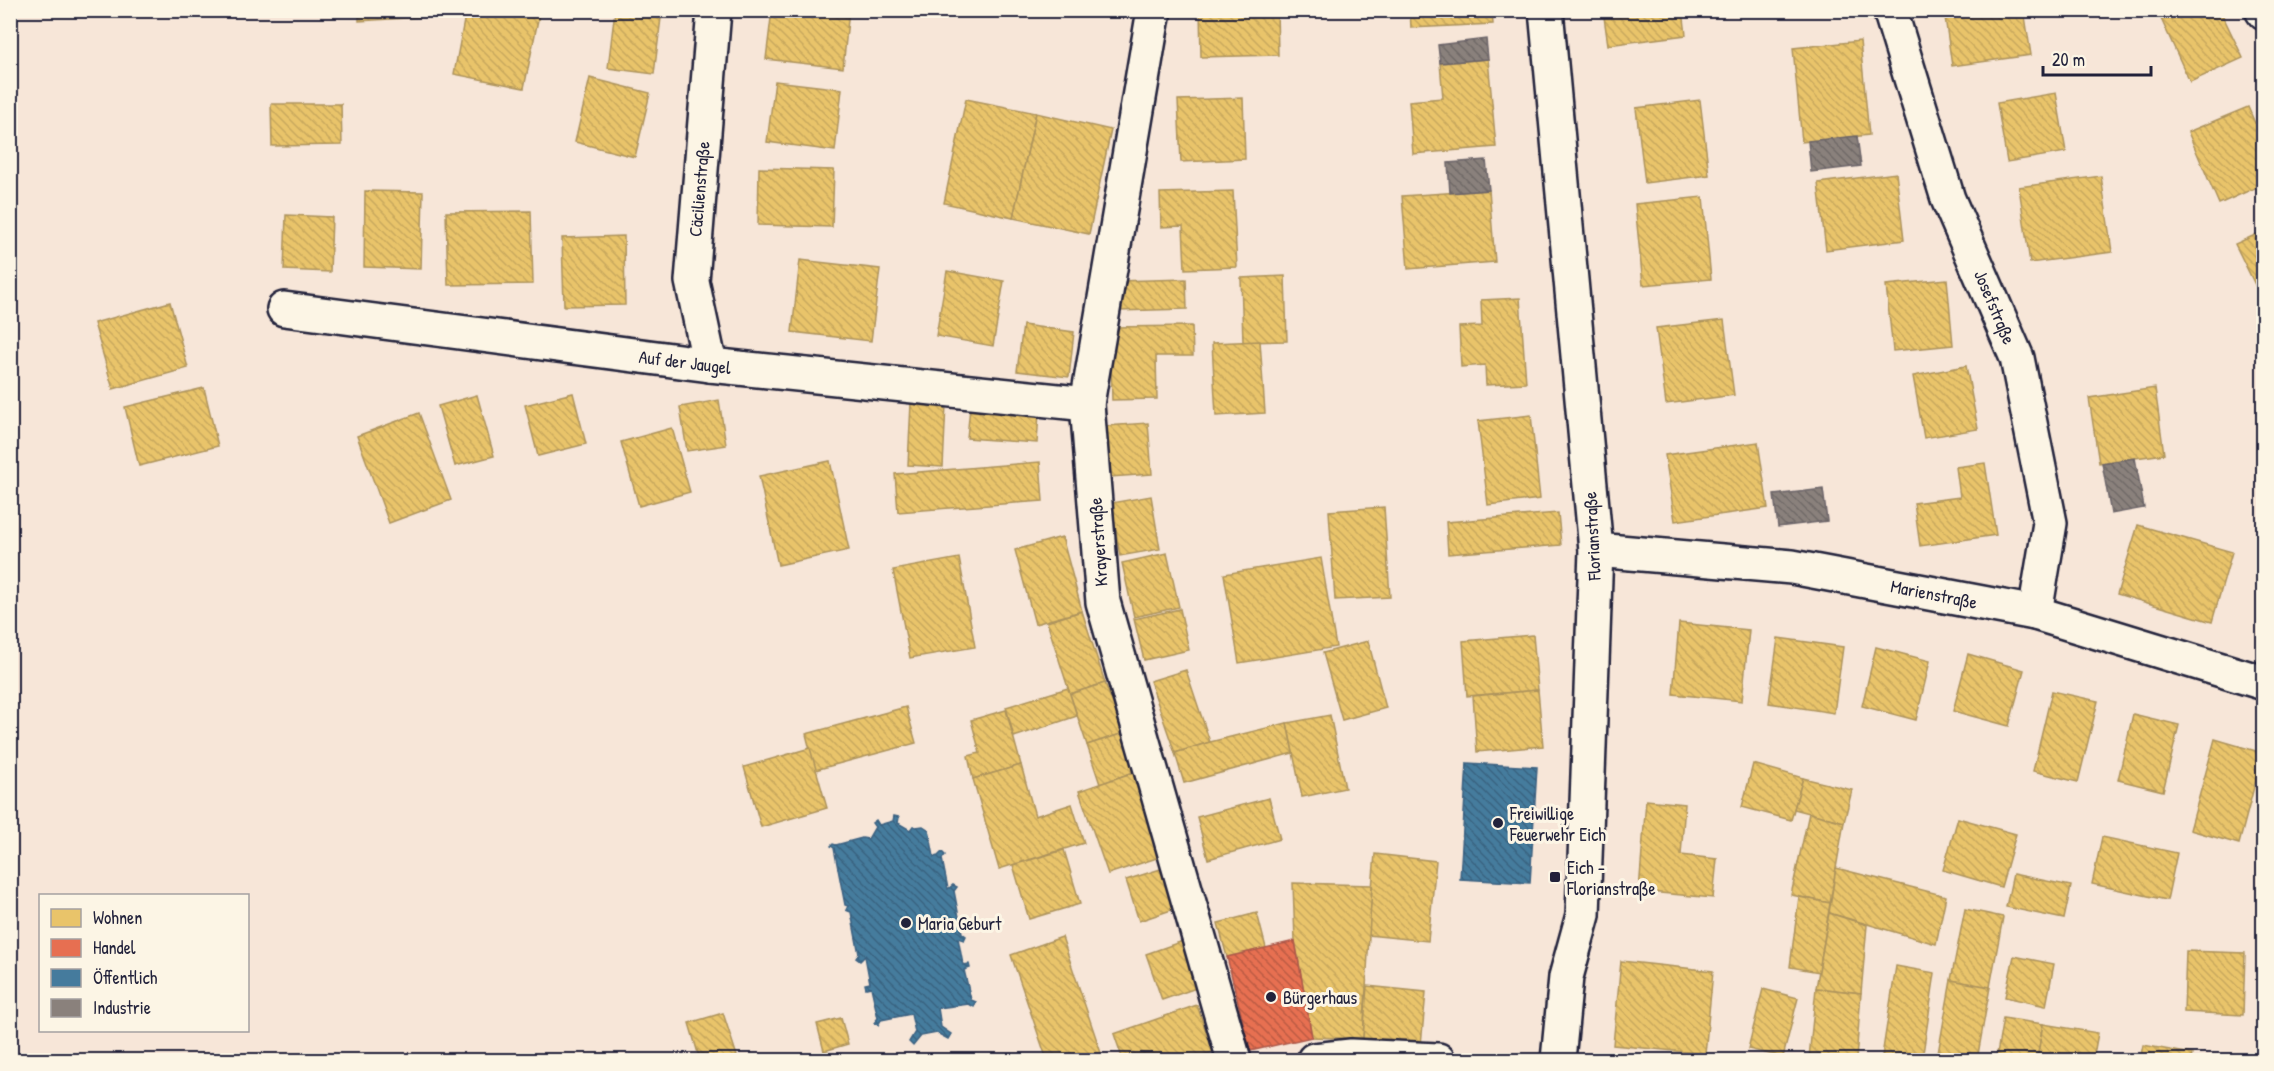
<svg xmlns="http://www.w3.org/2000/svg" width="2274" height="1071" font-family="'Patrick Hand',sans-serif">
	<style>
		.homes { fill: url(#homes-back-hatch); stroke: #ad935c; stroke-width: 1.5 }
		.shops { fill: url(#shops-back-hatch); stroke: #ac584a; stroke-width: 1.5 }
		.public { fill: url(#public-back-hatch); stroke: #3a6080; stroke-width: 1.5 }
		.industry { fill: url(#industry-back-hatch); stroke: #6b6468; stroke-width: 1.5 }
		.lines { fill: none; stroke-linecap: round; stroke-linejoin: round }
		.minor-casing { stroke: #22223b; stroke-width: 38 }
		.minor { stroke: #fcf5e5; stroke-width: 33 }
		.poi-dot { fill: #22223b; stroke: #fcf5e5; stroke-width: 2 }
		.labels { text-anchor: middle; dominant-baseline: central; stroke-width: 6; stroke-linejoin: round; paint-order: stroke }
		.street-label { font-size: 18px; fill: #22223b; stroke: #fcf5e5 }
		.poi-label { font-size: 18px; fill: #22223b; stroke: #fcf5e5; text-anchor: start }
	</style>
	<defs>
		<pattern id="homes-back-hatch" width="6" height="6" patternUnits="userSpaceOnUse" patternTransform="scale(1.5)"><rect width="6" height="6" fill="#e9c46a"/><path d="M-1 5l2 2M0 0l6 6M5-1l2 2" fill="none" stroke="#c8a85d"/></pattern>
		<pattern id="shops-back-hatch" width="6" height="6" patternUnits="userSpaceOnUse" patternTransform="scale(1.5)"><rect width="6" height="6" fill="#e76f51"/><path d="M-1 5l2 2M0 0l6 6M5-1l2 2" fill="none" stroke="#bb5b44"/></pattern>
		<pattern id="public-back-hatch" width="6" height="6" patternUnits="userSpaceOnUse" patternTransform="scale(1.5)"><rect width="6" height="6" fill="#457b9d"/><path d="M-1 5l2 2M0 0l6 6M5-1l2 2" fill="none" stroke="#396481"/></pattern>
		<pattern id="industry-back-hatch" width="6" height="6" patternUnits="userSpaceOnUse" patternTransform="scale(1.5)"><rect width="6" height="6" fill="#8a817c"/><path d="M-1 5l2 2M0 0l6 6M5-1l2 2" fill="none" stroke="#706967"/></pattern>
	</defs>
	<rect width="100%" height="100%" fill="#f7e6d8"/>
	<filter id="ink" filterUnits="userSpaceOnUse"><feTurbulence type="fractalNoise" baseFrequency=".0167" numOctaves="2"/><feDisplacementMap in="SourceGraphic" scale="12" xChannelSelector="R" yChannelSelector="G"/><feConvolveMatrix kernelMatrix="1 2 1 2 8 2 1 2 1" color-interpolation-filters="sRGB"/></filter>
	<g filter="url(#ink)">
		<g class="homes">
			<path d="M359,10H420L421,17L359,21Z"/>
			<path d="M466,10H540L524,88L454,74Z"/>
			<path d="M615,10H662L654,74L608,68Z"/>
			<path d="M772,10H849L843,68L766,59Z"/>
			<path d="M1200,10H1277L1278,55L1201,57Z"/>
			<path d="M1410,10H1492L1493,24L1411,28Z"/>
			<path d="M1603,10H1683L1686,35L1608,45Z"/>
			<path d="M1944,10H2024L2031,55L1952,66Z"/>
			<path d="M2157,10H2220L2243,58L2190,82Z"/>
			<path d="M1860,41L1869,135L1802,142L1793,48Z"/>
			<path d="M1488,59L1496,147L1413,154L1409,101L1443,98L1440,63Z"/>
			<path d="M590,78L650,93L635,157L575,142Z"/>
			<path d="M775,81L842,89L835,151L767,142Z"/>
			<path d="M2056,93L2066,152L2007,162L1997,103Z"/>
			<path d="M1243,98L1245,159L1181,162L1178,100Z"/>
			<path d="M966,99L1036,113L1013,218L944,203Z"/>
			<path d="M1700,100L1709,175L1645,183L1636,108Z"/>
			<path d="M271,104H341L342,145L272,146Z"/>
			<path d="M2248,107L2255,123L2264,119V184L2219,204L2188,132Z"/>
			<path d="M1036,113L1111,130L1089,234L1013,218Z"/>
			<path d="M759,168L834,170L832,227L758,225Z"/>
			<path d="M1896,173L1904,240L1826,250L1818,183Z"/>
			<path d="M2101,176L2112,252L2030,263L2019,187Z"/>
			<path d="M1489,190L1495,262L1408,269L1402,196Z"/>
			<path d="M365,191L423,192L421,269L364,267Z"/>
			<path d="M1233,191L1237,267L1185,269L1183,226L1161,227L1160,193Z"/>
			<path d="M1703,197L1711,279L1643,285L1635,204Z"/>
			<path d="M531,211L533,284L448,285L446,212Z"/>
			<path d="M286,215L332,217L330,272L284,270Z"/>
			<path d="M2264,231V303L2235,244Z"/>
			<path d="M624,236L625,305L564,306L562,238Z"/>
			<path d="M800,260L880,269L871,341L792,332Z"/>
			<path d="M947,271L1004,281L993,346L936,336Z"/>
			<path d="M1285,276L1287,341L1243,342L1241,278Z"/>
			<path d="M1186,279L1187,309L1118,311L1117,281Z"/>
			<path d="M1947,279L1953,345L1893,351L1886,285Z"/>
			<path d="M1520,298L1526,383L1486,385L1485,365L1461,367L1459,327L1482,326L1481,300Z"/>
			<path d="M170,302L188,368L113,389L94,323Z"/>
			<path d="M1724,320L1734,395L1666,404L1656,328Z"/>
			<path d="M1023,325L1074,332L1069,377L1017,371Z"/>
			<path d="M1192,326L1193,356H1156L1157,399L1112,400L1110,327Z"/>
			<path d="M1260,341L1265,413L1216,416L1212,343Z"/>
			<path d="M1966,366L1978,429L1924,438L1913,376Z"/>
			<path d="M204,388L218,446L139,466L125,407Z"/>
			<path d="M2155,388L2164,454L2099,463L2089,398Z"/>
			<path d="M573,393L586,444L538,456L525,405Z"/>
			<path d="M477,395L494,456L455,466L438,406Z"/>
			<path d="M719,400L726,445L687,451L680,407Z"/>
			<path d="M911,403L946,404L943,467L908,465Z"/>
			<path d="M970,407L1039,412L1037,443L967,438Z"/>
			<path d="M419,413L451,500L389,523L357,436Z"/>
			<path d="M1531,415L1540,499L1488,505L1478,421Z"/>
			<path d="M1148,423L1152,474L1110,477L1106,426Z"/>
			<path d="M672,428L690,492L639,506L621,442Z"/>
			<path d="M1758,442L1768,508L1675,521L1665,455Z"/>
			<path d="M830,461L849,550L778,565L759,476Z"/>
			<path d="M1040,462L1043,501L898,512L895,474Z"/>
			<path d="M1985,463L1996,535L1920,546L1914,503L1960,497L1956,467Z"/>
			<path d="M1151,496L1160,549L1120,556L1111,503Z"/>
			<path d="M1384,507L1390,597L1335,600L1329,511Z"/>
			<path d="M1558,513L1561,545L1448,554L1446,522Z"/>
			<path d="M2138,525L2232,552L2212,622L2117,594Z"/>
			<path d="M1062,537L1082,611L1035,624L1015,550Z"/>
			<path d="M1167,553L1179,607L1134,617L1122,563Z"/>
			<path d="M959,558L975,647L910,658L893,570Z"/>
			<path d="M1321,558L1336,647L1239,663L1224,574Z"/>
			<path d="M1180,609L1189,650L1144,660L1134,619Z"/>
			<path d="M1082,611L1105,683L1070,694L1047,622Z"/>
			<path d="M1679,623L1749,630L1742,701L1673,694Z"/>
			<path d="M1533,635L1538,690L1467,696L1463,641Z"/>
			<path d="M1778,638L1843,647L1834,713L1769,703Z"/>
			<path d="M1368,641L1386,708L1342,720L1323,653Z"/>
			<path d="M1876,647L1930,661L1916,720L1862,706Z"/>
			<path d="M1968,654L2024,670L2009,726L1953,711Z"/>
			<path d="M1186,670L1210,742L1175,753L1150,681Z"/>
			<path d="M1105,683L1124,733L1087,745L1070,694Z"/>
			<path d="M1068,688L1077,716L1014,737L1006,707Z"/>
			<path d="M1538,690L1543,746L1477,752L1473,696Z"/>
			<path d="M2052,691L2098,701L2078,782L2033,771Z"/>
			<path d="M906,707L916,743L815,770L806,734Z"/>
			<path d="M1006,710L1021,765L973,779L968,756L980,753L971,720Z"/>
			<path d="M2133,714L2179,725L2163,791L2118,780Z"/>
			<path d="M1330,715L1345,788L1302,797L1287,723Z"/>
			<path d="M1287,723L1293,753L1184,783L1175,753L1210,742Z"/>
			<path d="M1124,733L1137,771L1100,784L1087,745Z"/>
			<path d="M2215,739L2263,753L2239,844L2190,830Z"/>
			<path d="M810,748L827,808L761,827L744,767Z"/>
			<path d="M1753,764L1803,778L1791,820L1742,807Z"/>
			<path d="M1021,765L1035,816L1072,804L1084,843L999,869L973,779Z"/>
			<path d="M1137,771L1166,855L1108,874L1079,791Z"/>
			<path d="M1803,778L1852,790L1844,822L1794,809Z"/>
			<path d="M1269,798L1280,839L1208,859L1197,817Z"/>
			<path d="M1646,800L1685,804L1681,855L1717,859L1713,898L1639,891Z"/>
			<path d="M1809,813L1844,822L1830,903L1791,895Z"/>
			<path d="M1958,818L2016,834L2001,887L1943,870Z"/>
			<path d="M2102,837L2177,853L2167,900L2092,884Z"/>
			<path d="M1064,850L1080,904L1029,919L1013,865Z"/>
			<path d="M1375,854L1436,861L1428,941L1368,935Z"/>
			<path d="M1167,867L1180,907L1139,921L1126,880Z"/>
			<path d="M1836,868L1946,896L1936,944L1829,913Z"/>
			<path d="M2013,874L2071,886L2064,919L2006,907Z"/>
			<path d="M1293,883L1372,885L1363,1039L1312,1037L1295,941Z"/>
			<path d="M1799,897L1830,903L1819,972L1790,967Z"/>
			<path d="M1965,909L2003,917L1990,987L1951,980Z"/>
			<path d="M1257,913L1266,948L1227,957L1218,923Z"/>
			<path d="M1829,913L1867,925L1861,993L1816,988Z"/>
			<path d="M1062,937L1103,1059L1098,1060H1047L1011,955Z"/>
			<path d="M1183,941L1199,987L1162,1000L1146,954Z"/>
			<path d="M2186,951L2245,953L2243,1015L2184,1012Z"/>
			<path d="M2014,956L2054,964L2046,1006L2005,997Z"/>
			<path d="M1621,961L1713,971L1705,1054L1613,1045Z"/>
			<path d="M1896,966L1935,973L1922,1060L1882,1056Z"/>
			<path d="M1951,980L1990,987L1977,1060L1937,1059Z"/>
			<path d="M1367,986L1426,992L1421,1045L1363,1039Z"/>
			<path d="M1816,988L1861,993L1856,1060L1809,1058Z"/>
			<path d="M1763,989L1798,998L1783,1057L1748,1049Z"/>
			<path d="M1197,1005L1213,1052L1189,1060H1123L1114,1034Z"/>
			<path d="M723,1013L737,1056L723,1060H700L689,1023Z"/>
			<path d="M841,1018L848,1044L824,1051L817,1024Z"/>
			<path d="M2003,1018L2043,1024L2037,1060H1996Z"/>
			<path d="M2043,1024L2098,1033L2093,1060H2037Z"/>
			<path d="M2143,1045L2192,1054L2191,1060H2140Z"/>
		</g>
		<path class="shops" d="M1295,941L1312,1037L1250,1051L1227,957Z"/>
		<g class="public">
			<path d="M1467,763L1537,767L1530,883L1460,879Z"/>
			<path d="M894,816L899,817L898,823L910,830L913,826L916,827L923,826L929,830L934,857L938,856L942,852L945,855L942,859L948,889L953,885L957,887L954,891L962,933L966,936L964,940L958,938L963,965L969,964L970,968L964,970L971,1000L976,1002L974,1007L969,1004L938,1008L941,1027L951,1034L948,1039L937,1033L921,1036L913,1046L909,1042L915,1032L911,1014L881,1020L878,1025L874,1023L878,1018L871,987L866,988L865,984L870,983L865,956L860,961L856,958L859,954L851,912L846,910L848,906L845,905L834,848L831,846L833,844L836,845L862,838L868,839L875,827L872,823L876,820L879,825L893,821Z"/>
		</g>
		<g class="industry">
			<path d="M1486,39L1488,59L1440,63L1438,45Z"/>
			<path d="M1857,136L1861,166L1811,172L1808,141Z"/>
			<path d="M1486,160L1489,190L1450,193L1448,163Z"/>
			<path d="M2135,458L2144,508L2111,514L2102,463Z"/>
			<path d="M1823,489L1827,521L1778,527L1774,495Z"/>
		</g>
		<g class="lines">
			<g class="minor-casing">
				<g id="minor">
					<path d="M1154,10L1087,404L1103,602L1234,1060"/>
					<path d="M1546,10L1596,550L1583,915L1566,977L1558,1060"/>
					<path d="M1890,10L1948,199L2017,358L2050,523L2035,613"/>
					<path d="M2262,10L2264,13"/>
					<path d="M284,309L710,365L1087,404"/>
					<path d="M710,365L692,281L714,10"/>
					<path d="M1596,550L1792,567L2035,613L2264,683"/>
					<path d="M1314,1060L1351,1056L1438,1060"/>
				</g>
			</g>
			<use href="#minor" class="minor"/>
		</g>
	</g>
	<g class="poi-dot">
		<circle cx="1498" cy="823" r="6"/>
		<rect x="1549" y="871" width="12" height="12" rx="3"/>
		<circle cx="906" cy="923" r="6"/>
		<circle cx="1271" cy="997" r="6"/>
	</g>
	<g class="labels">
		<g class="street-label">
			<text transform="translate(699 189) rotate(-85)">Cäcilienstraße</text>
			<text transform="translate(1995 307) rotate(67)">Josefstraße</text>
			<text transform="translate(685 362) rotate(7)">Auf der Jaugel</text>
			<text transform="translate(1592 536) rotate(-93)">Florianstraße</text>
			<text transform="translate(1098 542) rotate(-94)">Krayerstraße</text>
			<text transform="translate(1934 594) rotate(11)">Marienstraße</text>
		</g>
		<g class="poi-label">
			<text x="1510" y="813">Freiwillige<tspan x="1510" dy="21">Feuerwehr Eich</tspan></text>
			<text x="1567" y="867">Eich -<tspan x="1567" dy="21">Florianstraße</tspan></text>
			<text x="918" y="923">Maria Geburt</text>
			<text x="1283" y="997">Bürgerhaus</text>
		</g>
	</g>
	<rect width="2274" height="1071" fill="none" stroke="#fcf5e5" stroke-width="36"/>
	<rect x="18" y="18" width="2238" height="1035" fill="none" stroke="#22223b" stroke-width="2" filter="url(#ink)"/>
	<rect x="39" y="894" width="210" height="138" fill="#fcf5e5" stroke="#a5a1a1" stroke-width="1.5"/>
	<rect x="51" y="909" width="30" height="18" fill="#e9c46a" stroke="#a5a1a1" stroke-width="1.5"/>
	<text x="93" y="924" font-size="18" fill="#22223b">Wohnen</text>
	<rect x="51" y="939" width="30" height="18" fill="#e76f51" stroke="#a5a1a1" stroke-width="1.5"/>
	<text x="93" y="954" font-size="18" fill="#22223b">Handel</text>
	<rect x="51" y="969" width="30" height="18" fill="#457b9d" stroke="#a5a1a1" stroke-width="1.5"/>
	<text x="93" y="984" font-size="18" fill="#22223b">Öffentlich</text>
	<rect x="51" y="999" width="30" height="18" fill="#8a817c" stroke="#a5a1a1" stroke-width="1.5"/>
	<text x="93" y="1014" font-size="18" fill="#22223b">Industrie</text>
	<path d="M2043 66v9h108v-9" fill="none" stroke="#22223b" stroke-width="3"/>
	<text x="2052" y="66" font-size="18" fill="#22223b" stroke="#fcf5e5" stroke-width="4.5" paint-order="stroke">20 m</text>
</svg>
